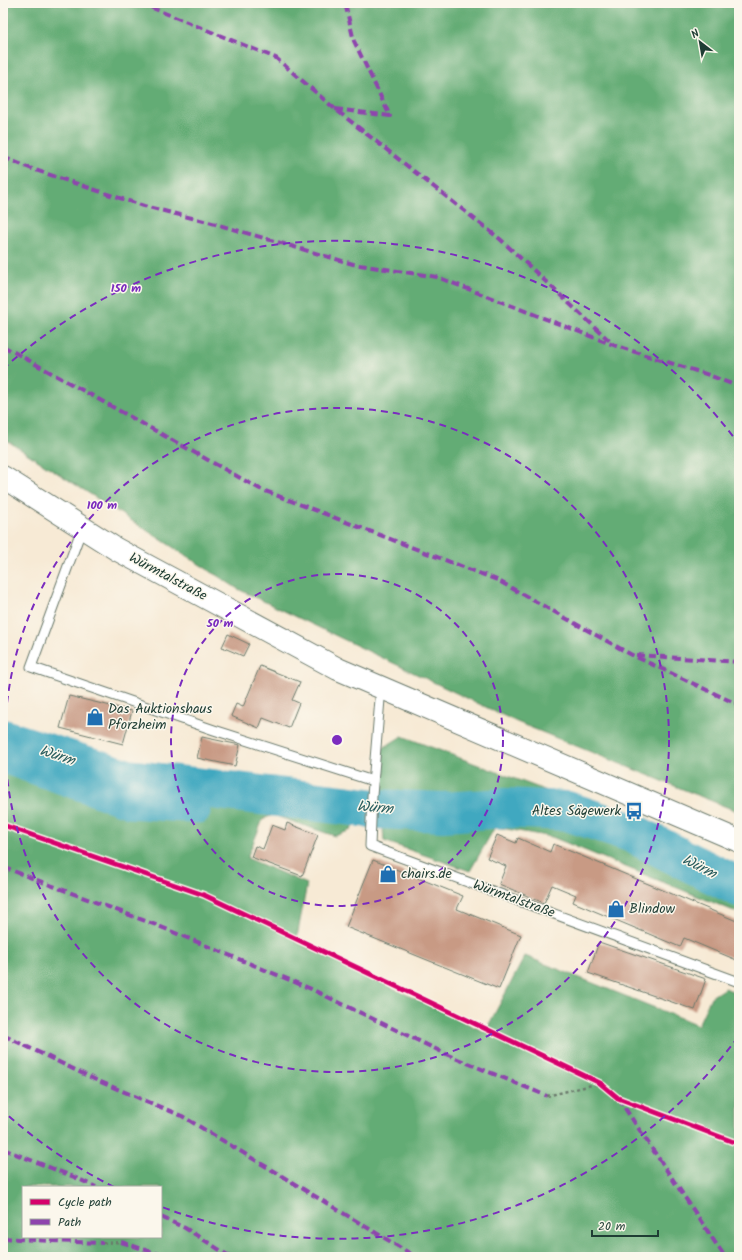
<svg xmlns="http://www.w3.org/2000/svg" width="742" height="1260" font-family="Kalam,sans-serif">
	<style>
		.forest { fill: #64ac74; stroke: #427454; fill-rule: evenodd }
		.lines { fill: none; stroke-linecap: round; stroke-linejoin: round }
		.canal { stroke: #40a8c0; stroke-width: 23 }
		.river { stroke: #40a8c0; stroke-width: 40 }
		.building { fill: #c89a84 }
		.service-casing { stroke: #6b7a6c; stroke-width: 11 }
		.secondary-casing { stroke: #6b7a6c; stroke-width: 24 }
		.path { stroke: #6b7a6c; stroke-width: 2.5; stroke-dasharray: 3 3; stroke-linecap: butt }
		.service { stroke: #fff; stroke-width: 9 }
		.secondary { stroke: #fff; stroke-width: 22 }
		.quiet { stroke: #8e44ad; stroke-width: 4; stroke-dasharray: 8 4; stroke-linecap: butt }
		.cycleway-casing { stroke: #fbf7ec; stroke-width: 8 }
		.cycleway { stroke: #d6006c; stroke-width: 5 }
		.ring { fill: none; stroke: #7b2cbf; stroke-width: 2; stroke-dasharray: 7 5 }
		.labels { text-anchor: middle; dominant-baseline: central; stroke-width: 3; stroke-linejoin: round; paint-order: stroke }
		.street-label { font-size: 14px; fill: #1f3d34; stroke: #fbf7ec }
		.poi-label { font-size: 14px; fill: #1f3d34; stroke: #fbf7ec; text-anchor: start }
		.water-label { font-size: 15px; font-style: italic; fill: #295d5e; stroke: #fbf7ec }
		.centre { fill: #7b2cbf; stroke: #fbf7ec; stroke-width: 2 }
		.ring-label { font-size: 12px; text-anchor: middle; font-weight: bold; fill: #7b2cbf; stroke: #fbf7ec; stroke-width: 3; stroke-linejoin: round; paint-order: stroke }
	</style>
	<rect width="100%" height="100%" fill="#fbf7ec"/>
	<filter id="ink" filterUnits="userSpaceOnUse"><feTurbulence type="fractalNoise" baseFrequency=".025" numOctaves="2"/><feDisplacementMap in="SourceGraphic" scale="8" xChannelSelector="R" yChannelSelector="G"/><feConvolveMatrix kernelMatrix="1 2 1 2 8 2 1 2 1" color-interpolation-filters="sRGB"/></filter>
	<filter id="wash" filterUnits="userSpaceOnUse"><feTurbulence type="fractalNoise" baseFrequency=".012" numOctaves="4" result="noise"/><feDisplacementMap in="SourceGraphic" scale="16" xChannelSelector="R" yChannelSelector="G"/><feGaussianBlur stdDeviation="0.9" result="paint"/><feColorMatrix in="noise" values="0 0 0 0 0 0 0 0 0 0 0 0 0 0 0 0 0 1.4 0 .05"/><feComposite in="paint" operator="in"/></filter>
	<g filter="url(#wash)">
		<rect width="100%" height="100%" fill="#f7ead5"/>
		<g class="forest">
			<path d="M3,3H739V812L517,722L238,589L3,438Z"/>
			<path d="M3,735L99,762L364,802L351,830L335,836L273,815L263,819L247,858L307,884L296,942L485,1032L525,956L698,1025L711,997L725,988L739,994V1257H3ZM23,1187H161V1237H23Z"/>
			<path d="M402,736L555,794L739,866V913L552,837L495,827L470,871L384,841L380,791L383,748Z"/>
		</g>
		<g class="lines">
			<path class="canal" d="M3,762L129,807L199,812"/>
			<path class="river" d="M3,739L128,779L377,809L443,812L505,808L567,811L630,832L739,887"/>
		</g>
		<g id="blocks">
			<g class="building">
				<path d="M228,634L249,644L243,656L222,647Z"/>
				<path d="M260,666L300,682L292,700L299,703L289,728L263,718L259,728L231,716L236,704L243,707Z"/>
				<path d="M69,696L132,711L123,744L60,728Z"/>
				<path d="M202,737L240,745L235,766L197,758Z"/>
				<path d="M287,823L318,835L302,876L251,857L255,846L263,849L272,825L285,830Z"/>
				<path d="M497,835L516,843L518,838L550,852L553,844L739,922V961L684,938L680,947L573,902L576,895L552,885L544,903L499,884L506,866L487,858Z"/>
				<path d="M373,860L463,896L457,909L521,935L499,989L346,927Z"/>
				<path d="M599,942L706,979L695,1010L588,973Z"/>
			</g>
		</g>
	</g>
	<g filter="url(#ink)">
		<use href="#blocks" fill-opacity="0" stroke="#6b7a6c" stroke-width="1"/>
		<g class="lines">
			<g class="service-casing">
				<g id="service">
					<path d="M82,528L31,667L214,730L373,781"/>
					<path d="M381,687L372,796L370,846L739,982"/>
				</g>
			</g>
			<g class="secondary-casing">
				<path id="secondary" d="M3,477L116,549L338,669L739,841"/>
			</g>
			<g class="path">
				<path d="M547,1096L600,1083"/>
				<path d="M103,1243L121,1242"/>
			</g>
			<use href="#service" class="service"/>
			<use href="#secondary" class="secondary"/>
			<g class="quiet">
				<path d="M140,3L276,58L335,109L500,239L613,344"/>
				<path d="M335,109L390,116L354,41L345,3"/>
				<path d="M3,157L32,169L144,206L212,223L353,264L437,277L616,346L709,375L739,387"/>
				<path d="M3,346L260,489L497,580L632,655L739,705"/>
				<path d="M636,655L739,662"/>
				<path d="M3,867L156,925L309,988L448,1055L547,1096"/>
				<path d="M3,1035L96,1080L182,1116L416,1257"/>
				<path d="M618,1098L725,1257"/>
				<path d="M3,1149L74,1177L96,1187"/>
				<path d="M161,1217L185,1228L231,1257"/>
				<path d="M3,1238L51,1241L103,1243"/>
				<path d="M121,1242L168,1257"/>
			</g>
			<g class="cycleway-casing">
				<path id="cycleway" d="M3,825L204,895L600,1083L618,1098L739,1144"/>
			</g>
			<use href="#cycleway" class="cycleway"/>
		</g>
	</g>
	<g class="ring">
		<circle cx="337" cy="740" r="166"/>
		<circle cx="337" cy="740" r="332"/>
		<path d="M738 1037A499 499 0 0 1 162 1207M114 1187A499 499 0 0 1 3 1111M3 369A499 499 0 0 1 738 443"/>
	</g>
	<defs>
		<g id="shop-bare" transform="scale(1.38)"><path d="M-5-2.5h2.3a2.7 3.5 0 0 1 5.4 0H5L5.5 6h-11ZM-1.5-2.5h3a1.5 2.3 0 0 0-3 0Z" fill="#1f6fb2" stroke="#fbf7ec" stroke-width="2.5" paint-order="stroke"/></g>
		<g id="bus-bare" transform="scale(1.38)"><path d="M-5-6H5V4H4V6H2V4H-2V6H-4V4H-5ZM-3.5-4V0h7V-4ZM-3.5 1.2v1.5H-2V1.2ZM2 1.2v1.5H3.5V1.2Z" fill="#1f6fb2" stroke="#fbf7ec" stroke-width="2.5" paint-order="stroke"/></g>
	</defs>
	<g fill-rule="evenodd">
		<use href="#shop-bare" x="95" y="717"/>
		<use href="#bus-bare" x="634" y="811"/>
		<use href="#shop-bare" x="388" y="874"/>
		<use href="#shop-bare" x="616" y="909"/>
	</g>
	<g class="labels">
		<g class="street-label">
			<text transform="translate(168 577) rotate(28)">Würmtalstraße</text>
			<text transform="translate(514 899) rotate(20)">Würmtalstraße</text>
		</g>
		<g class="poi-label">
			<text x="108" y="709">Das Auktionshaus<tspan x="108" dy="16">Pforzheim</tspan></text>
			<text x="621" y="811" text-anchor="end">Altes Sägewerk</text>
			<text x="401" y="874">chairs.de</text>
			<text x="629" y="909">Blindow</text>
		</g>
		<g class="water-label">
			<text transform="translate(57 756) rotate(18)">Würm</text>
			<text transform="translate(375 808) rotate(5)">Würm</text>
			<text transform="translate(699 867) rotate(27)">Würm</text>
		</g>
	</g>
	<circle cx="337" cy="740" r="6" class="centre"/>
	<g class="ring-label">
		<text x="126" y="292">150 m</text>
		<text x="102" y="509">100 m</text>
		<text x="220" y="627">50 m</text>
	</g>
	<rect width="742" height="1260" fill="none" stroke="#fbf7ec" stroke-width="16"/>
	<rect x="22" y="1186" width="140" height="52" fill="#fbf7ec" stroke="#a3ada2"/>
	<rect x="30" y="1199" width="20" height="6" fill="#d6006c" stroke="#a3ada2"/>
	<text x="58" y="1206" font-size="12" fill="#1f3d34">Cycle path</text>
	<rect x="30" y="1219" width="20" height="6" fill="#8e44ad" stroke="#a3ada2"/>
	<text x="58" y="1226" font-size="12" fill="#1f3d34">Path</text>
	<g transform="translate(700 42) rotate(329)" stroke="#fbf7ec" stroke-width="3" paint-order="stroke">
	<path d="M0-3L7 15L0 10L-7 15Z" fill="#1f3d34"/>
	<text y="-6" font-size="11" font-weight="bold" text-anchor="middle" fill="#1f3d34">N</text>
	</g>
	<path d="M592 1230v6h66v-6" fill="none" stroke="#1f3d34" stroke-width="2"/>
	<text x="598" y="1230" font-size="12" fill="#1f3d34" stroke="#fbf7ec" stroke-width="3" paint-order="stroke">20 m</text>
</svg>
